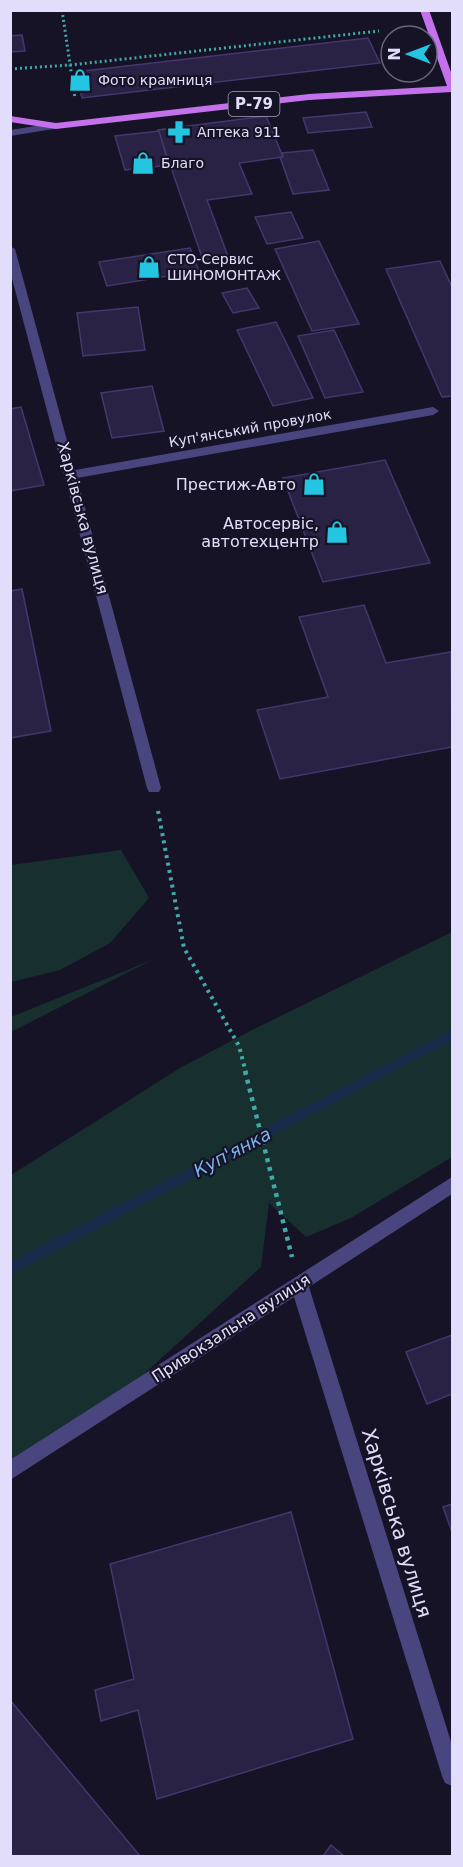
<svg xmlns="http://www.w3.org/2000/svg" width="463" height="1867" font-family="'DejaVu Sans',sans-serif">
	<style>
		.green { fill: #172f2f }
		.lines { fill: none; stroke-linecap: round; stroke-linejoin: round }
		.stream { fill: #182a4a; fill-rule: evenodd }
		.building { fill: #2a2244; stroke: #44376d; stroke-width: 1.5 }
		.path-far2 { stroke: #41aaa8; stroke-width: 3; stroke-dasharray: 2 3; stroke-linecap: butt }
		.path-far1 { stroke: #41aaa8; stroke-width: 4; stroke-dasharray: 3 4.5; stroke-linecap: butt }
		.path { stroke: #41aaa8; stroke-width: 4.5; stroke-dasharray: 4 5; stroke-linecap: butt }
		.minor { fill: #49457e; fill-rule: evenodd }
		.major { fill: #c372eb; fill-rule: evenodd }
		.labels { text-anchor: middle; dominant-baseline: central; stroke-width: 4.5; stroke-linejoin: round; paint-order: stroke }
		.far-poi-label { font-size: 14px; fill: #e1ddfa; stroke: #171326; text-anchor: start }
		.far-street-label { font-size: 14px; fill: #e1ddfa; stroke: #171326 }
		.shield { fill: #171326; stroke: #a4a0ba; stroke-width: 1.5 }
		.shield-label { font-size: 15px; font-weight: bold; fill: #e1ddfa }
		.poi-label { font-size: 16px; fill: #e1ddfa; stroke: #171326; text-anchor: end }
		.street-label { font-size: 16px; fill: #e1ddfa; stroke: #171326 }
		.water-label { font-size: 18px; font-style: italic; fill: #79b2ec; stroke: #171326 }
		.near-street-label { font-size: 20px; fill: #e1ddfa; stroke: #171326 }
	</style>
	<rect width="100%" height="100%" fill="#171326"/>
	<g class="green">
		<path d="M121,850L149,898L110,943L60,970L11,982V865Z"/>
		<path d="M452,932V1157L351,1218L306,1237L269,1203L261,1267L106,1409L11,1471V1175L180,1068L254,1029Z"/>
		<path d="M152,960L11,1032V1017Z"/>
	</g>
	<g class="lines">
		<path class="stream" d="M452,1030V1040L10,1275V1262Z"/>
	</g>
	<g class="building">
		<path d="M22,35L25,51L10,52V36Z"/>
		<path d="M368,38L380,63L82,98L75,72Z"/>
		<path d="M366,112L372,127L308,133L303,118Z"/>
		<path d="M266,116L283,157L239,163L252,194L207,200L229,259L204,263L158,130Z"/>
		<path d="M159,131L169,165L125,170L115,136Z"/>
		<path d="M313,150L329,190L293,194L280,157H283L282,153Z"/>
		<path d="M291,212L303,238L267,244L255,217Z"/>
		<path d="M319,241L359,324L312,331L275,249Z"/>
		<path d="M190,248L199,271L107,286L99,262Z"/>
		<path d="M440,261L452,287V396L442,397L386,269Z"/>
		<path d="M247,288L259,308L233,313L222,293Z"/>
		<path d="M138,307L145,350L83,356L77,313Z"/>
		<path d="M276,322L313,398L273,406L237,330Z"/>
		<path d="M334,330L363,392L325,398L298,336Z"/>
		<path d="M152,386L164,431L112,438L101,393Z"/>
		<path d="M21,407L44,485L10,491V409Z"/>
		<path d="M385,460L430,563L323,582L283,478Z"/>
		<path d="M22,589L51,731L10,738V591Z"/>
		<path d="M364,605L386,663L451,652L452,747L280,779L257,710L328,697L299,617Z"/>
		<path d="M452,1335V1394L427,1404L406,1352Z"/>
		<path d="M452,1504V1532L443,1507Z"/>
		<path d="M291,1512L353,1739L157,1799L138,1710L101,1721L95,1690L134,1679L110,1564Z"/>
		<path d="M10,1700L140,1856H10Z"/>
		<path d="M331,1845L344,1856H323Z"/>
	</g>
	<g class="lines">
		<g class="path-far2">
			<path d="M62,10L75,98"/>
			<path d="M10,69L70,65L379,31"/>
		</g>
		<path class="path-far1" d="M158,811L184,948L239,1046L246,1073"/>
		<path class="path" d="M245,1071L292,1257"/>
		<g class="minor">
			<path d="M56,123L61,126L60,128L10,136V130Z"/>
			<path d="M10,246L15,249L75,470L433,407L439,411L433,415L77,478L161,788L159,792H149L147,788L10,271Z"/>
			<path d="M452,1177V1194L309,1287L452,1745V1786L445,1783L442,1776L294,1297L10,1480V1460Z"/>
		</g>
		<path class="major" d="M420,10H429L452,75V92L309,100L56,129L10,122V116L56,123L309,94L447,86Z"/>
	</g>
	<defs>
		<g id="shop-bare" transform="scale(1.8)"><path d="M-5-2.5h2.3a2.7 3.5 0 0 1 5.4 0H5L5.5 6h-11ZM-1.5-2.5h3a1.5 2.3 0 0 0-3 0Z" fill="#23c5e0" stroke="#171326" stroke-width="2.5" paint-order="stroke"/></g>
		<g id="pharmacy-bare" transform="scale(1.8)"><path d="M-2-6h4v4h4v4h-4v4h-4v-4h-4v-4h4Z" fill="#23c5e0" stroke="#171326" stroke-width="2.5" paint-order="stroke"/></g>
	</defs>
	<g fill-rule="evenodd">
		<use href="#shop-bare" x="80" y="80"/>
		<use href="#pharmacy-bare" x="179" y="132"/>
		<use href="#shop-bare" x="143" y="163"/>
		<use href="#shop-bare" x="149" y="267"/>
		<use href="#shop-bare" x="314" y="484"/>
		<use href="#shop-bare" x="337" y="532"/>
	</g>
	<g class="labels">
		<g class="far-poi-label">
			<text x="98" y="80">Фото крамниця</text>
			<text x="197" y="132">Аптека 911</text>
			<text x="161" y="163">Благо</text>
			<text x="167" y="259">СТО-Сервис<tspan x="167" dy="16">ШИНОМОНТАЖ</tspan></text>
		</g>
		<g class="far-street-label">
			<text transform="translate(250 428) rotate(-10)">Куп'янський провулок</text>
		</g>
		<rect class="shield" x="228.5" y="92" width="51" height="24" rx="4.5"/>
		<g class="shield-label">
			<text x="254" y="104">Р-79</text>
		</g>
		<g class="poi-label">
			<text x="296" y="484">Престиж-Авто</text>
			<text x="319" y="523">Автосервіс,<tspan x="319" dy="18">автотехцентр</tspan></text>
		</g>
		<g class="street-label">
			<text transform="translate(83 518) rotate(75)">Харківська вулиця</text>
			<text transform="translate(231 1328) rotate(-33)">Привокзальна вулиця</text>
		</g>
		<g class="water-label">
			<text transform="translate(232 1152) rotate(-28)">Куп'янка</text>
		</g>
		<g class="near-street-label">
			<text transform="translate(397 1523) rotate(73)">Харківська вулиця</text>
		</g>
	</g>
	<rect width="463" height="1867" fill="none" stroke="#e1ddfa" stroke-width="24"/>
	<g transform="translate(409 54) rotate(270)"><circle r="28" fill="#171326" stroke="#68647b" stroke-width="1.5"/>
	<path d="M0-4.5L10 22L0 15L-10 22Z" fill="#23c5e0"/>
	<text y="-9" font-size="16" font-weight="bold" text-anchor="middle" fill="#e1ddfa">N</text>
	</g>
</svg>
